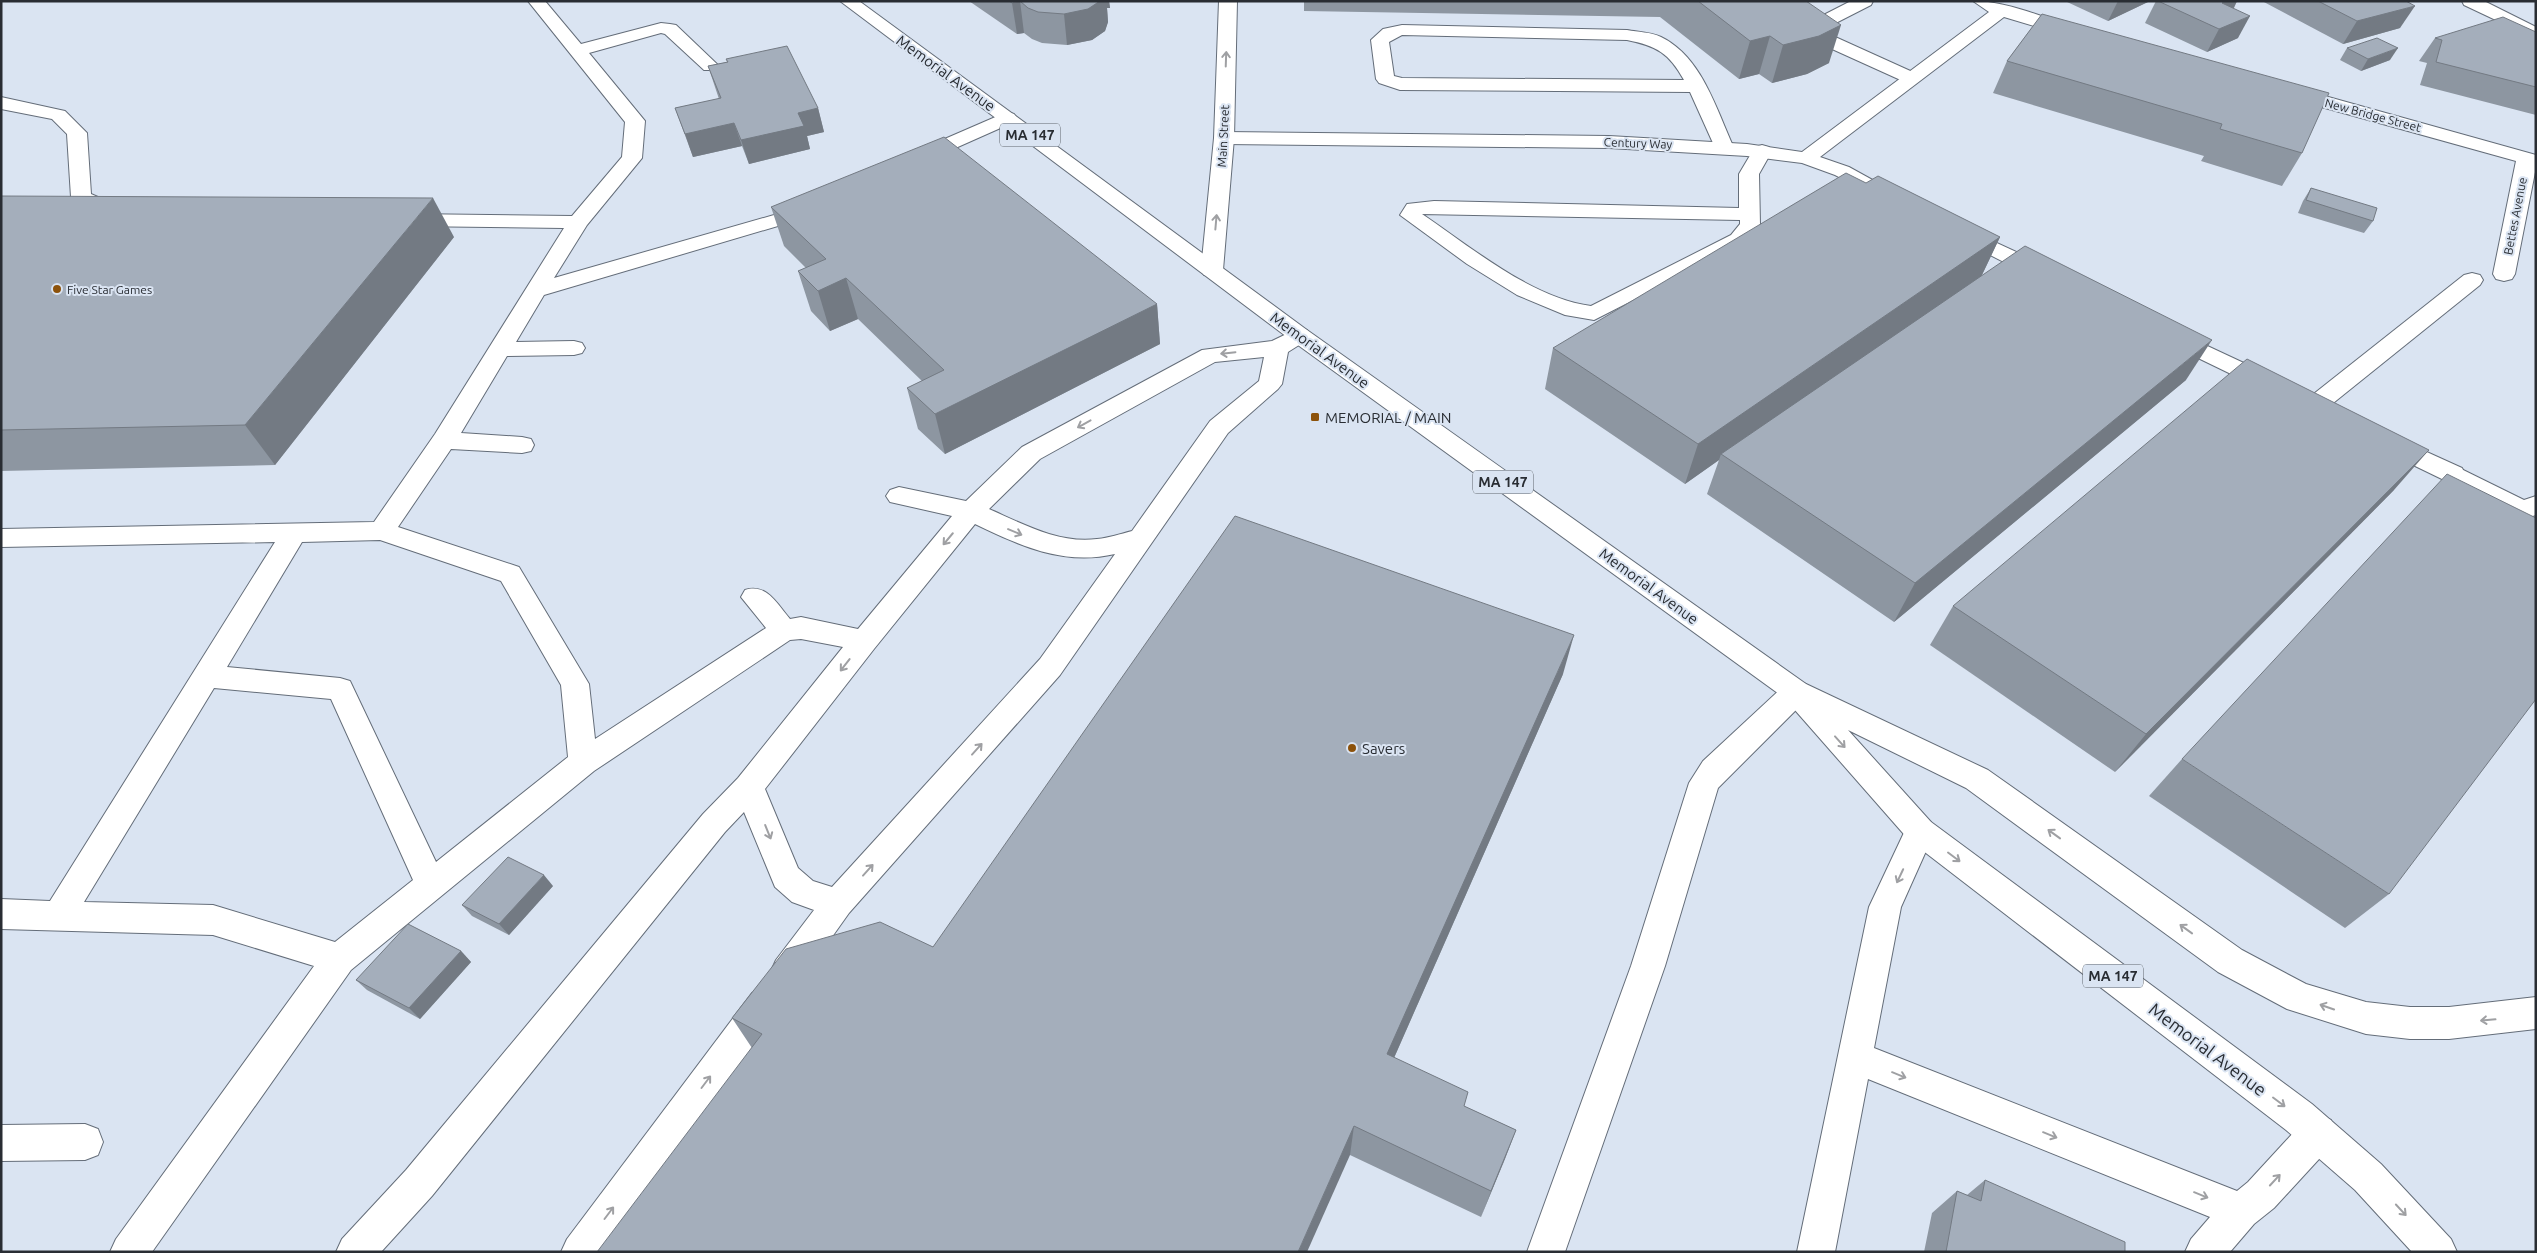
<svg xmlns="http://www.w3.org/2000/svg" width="2537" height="1253" font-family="Ubuntu,sans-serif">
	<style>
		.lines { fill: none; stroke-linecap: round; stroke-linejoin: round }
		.lane-casing { stroke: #646d79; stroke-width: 2 }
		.street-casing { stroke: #646d79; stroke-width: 2 }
		.secondary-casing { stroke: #646d79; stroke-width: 2 }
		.primary-casing { stroke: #646d79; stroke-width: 2 }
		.lane { fill: #fff; fill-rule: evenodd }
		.street { fill: #fff; fill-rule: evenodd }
		.secondary { fill: #fff; fill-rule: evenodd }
		.primary { fill: #fff; fill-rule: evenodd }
		.wall { fill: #8d96a1 }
		.shaded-wall { fill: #737a83 }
		.building { fill: #a4aebb; stroke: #737a83 }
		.oneway { stroke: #9fa0a3 }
		.poi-dot { fill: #8c520b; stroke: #dae4f2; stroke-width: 2 }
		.labels { text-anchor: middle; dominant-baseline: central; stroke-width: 4; stroke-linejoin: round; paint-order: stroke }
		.far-street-label { font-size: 12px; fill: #292d33; stroke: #dae4f2 }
		.far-poi-label { font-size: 12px; fill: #292d33; stroke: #dae4f2; text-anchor: start }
		.shield { fill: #dae4f2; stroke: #5e646c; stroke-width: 1 }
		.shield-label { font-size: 14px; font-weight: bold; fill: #292d33 }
		.street-label { font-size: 15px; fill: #292d33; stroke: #dae4f2 }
		.poi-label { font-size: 15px; fill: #292d33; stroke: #dae4f2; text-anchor: start }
		.near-street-label { font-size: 18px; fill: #292d33; stroke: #dae4f2 }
	</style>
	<rect width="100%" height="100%" fill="#dae4f2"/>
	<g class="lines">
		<g class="lane-casing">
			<g id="lane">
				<path d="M528,1H545L581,44L661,23L670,24L676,25L719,66L716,70H704L665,34L661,33L589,53L645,121L642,158L587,225L554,278L774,215C787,209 802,199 816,203L819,207L816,211L788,223L544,295L516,342L574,341L582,343L585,348L582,353L574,355L507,356L461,433L522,437L531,439L534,445L531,451L522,453L451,449L398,527L519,567L589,684L595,739L766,628L741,597L745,590C767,583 777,604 790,619L801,617L858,629L952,516L890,502L886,496L890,490L899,487L966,501L1022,447L1202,350L1272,341L1299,328L1307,330L1310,335L1307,340L1288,352L1282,384L1278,389L1228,433L1060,675L849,913L800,982L788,986L776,982L771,971L776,960L814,910L792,902L775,887L744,812L725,832L432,1196L381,1252H336L342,1239L406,1170L703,814L738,778L843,647L801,639L790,640L594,771L351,970L152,1252H110L116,1239L314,966L213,935L1,929V899L50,901L275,542L1,547V529L374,522L435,434L564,228L408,226L401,224L398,220L401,216L408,214L572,216L622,157L625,122ZM1264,357L1259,381L1210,421L1132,531C1120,534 1109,538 1097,539C1059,544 1023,524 989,509L1040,459L1215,362ZM975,524C1021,546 1063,566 1115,554L1040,659L832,887L813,881L798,868L765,789L874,649ZM380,540L501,581L561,685L568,757L436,862L350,681L340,678L227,667L302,542ZM214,688L331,699L413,880L335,942L213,905L84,902Z"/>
				<path d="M1851,1H1873L1871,5L1824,29L1833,36L1917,74L1920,78L1917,82H1905L1821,44L1803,28L1806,24Z"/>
				<path d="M1402,25L1627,30C1638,32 1651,32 1661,37C1702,57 1716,109 1734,148L1731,152H1717L1690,92L1400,90L1379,83L1376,79L1371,40L1383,29ZM1402,35L1627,40C1657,46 1669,53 1684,80L1402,78L1394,76L1389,42Z"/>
				<path d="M1,97L65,111L87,133L91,194L123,208L126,212L123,216C107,220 89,208 74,201L71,197L67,134L52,119L1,109Z"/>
				<path d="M1007,112L1014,114L1017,118L1014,122L924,162H910L907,158L910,154Z"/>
				<path d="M1762,145L1769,147L1772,151L1759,174L1760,225L1745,243L1594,320L1565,315L1517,295L1467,264L1400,215L1407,204L1434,201L1739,208V174L1755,147ZM1422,214L1740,220V224L1731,235L1591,306C1531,298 1471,247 1422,214Z"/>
				<path d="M2472,273L2480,275L2483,280L2480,285L2322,412L2314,414L2306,412L2302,406L2306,400L2464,275Z"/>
				<path d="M2453,465L2524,500L2536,496V515L2523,519L2514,516L2444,480L2441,474L2444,468Z"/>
				<path d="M1796,681L1806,684L1810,692L1806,700L1718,788L1665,966L1565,1252H1527L1631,966L1689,783L1703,761L1786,684Z"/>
				<path d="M1920,818L1931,822L1935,831L1901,907L1874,1048L2237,1191L2248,1182L2305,1120L2318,1115L2331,1120L2336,1133L2331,1146L2274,1208L2254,1224L2230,1252H2185L2191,1239L2210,1217L1868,1079L1835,1252H1797L1869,907L1909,822Z"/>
				<path d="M764,988L776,993L781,1004L776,1015L603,1252H561L567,1239L752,993Z"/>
				<path d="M85,1124L98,1129L103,1142L98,1155L85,1160L1,1161V1125Z"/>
			</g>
		</g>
		<g class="street-casing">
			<g id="street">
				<path d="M1973,1C2007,1 2044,18 2077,28L2080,32L2077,36L2071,37L2004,17L1820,157L1849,167L1887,188L1890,192L1887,196L1880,198L1835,175L1802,163L1747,156L1609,148L1224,144L1217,142L1214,138L1217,134L1224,132L1609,136L1747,144L1802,152L1989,12Z"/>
				<path d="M2462,1H2484L2536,27V39L2464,5Z"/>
				<path d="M2289,86L2536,155V167L2515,274L2512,279L2504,281L2496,279L2493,274L2516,161L2282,96L2280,92L2282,88Z"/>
				<path d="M1960,226L2051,268L2054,273L2051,278L2043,280L2035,278L1953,236L1950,232L1953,228Z"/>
				<path d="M2171,329L2278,379L2282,384L2278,389L2270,392L2262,389L2163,341L2160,336L2163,331Z"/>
				<path d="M2387,434L2462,468L2465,474L2462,480L2453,483L2444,480L2378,448L2375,442L2378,436Z"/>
			</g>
		</g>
		<g class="secondary-casing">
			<path id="secondary" d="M1219,1H1237L1234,138L1223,270L1220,275L1212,276L1204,275L1201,270L1214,138Z"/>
		</g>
		<g class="primary-casing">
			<path id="primary" d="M840,1H859L1307,330L1806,684L1988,770L2242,950L2306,984L2366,1002L2410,1007H2449L2536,997V1029L2449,1039H2410L2366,1034L2287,1009L2218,972L1966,788L1848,730L1931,822L2312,1104L2381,1164L2451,1239L2457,1252H2412L2355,1190L2286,1130L1909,840L1794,709L1790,702L1291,340Z"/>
		</g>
		<use href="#lane" class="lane"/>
		<use href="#street" class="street"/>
		<use href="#secondary" class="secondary"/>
		<use href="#primary" class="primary"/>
	</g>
	<g class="wall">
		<path d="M969,1H1112H1109L1110,8H1107L1108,22L1105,31L1092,40L1067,45L1042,43L1032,39L1024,33L1017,34Z"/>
		<path d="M1304,1H1806L1829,63L1807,74L1772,83L1759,74L1739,79L1660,17L1304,11Z"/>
		<path d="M2065,1H2150L2108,21Z"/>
		<path d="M2156,1H2237L2234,8L2238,38L2207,52L2145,23Z"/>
		<path d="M2262,1H2406L2400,28L2343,44Z"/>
		<path d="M2042,14L2302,153L2282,186L2201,161L2204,156L1993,93L2007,61Z"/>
		<path d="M2536,32V115L2420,85L2427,63L2419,61L2435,38Z"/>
		<path d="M2347,48L2390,60L2361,71L2340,60Z"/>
		<path d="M726,59L818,108L824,132L807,136L810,149L749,164L742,146L693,157L675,108L719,99L708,66L727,62Z"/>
		<path d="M2311,188L2373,221L2364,233L2298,213L2303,201Z"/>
		<path d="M1,196L454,237L275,465L1,471Z"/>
		<path d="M771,207L1157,304L1160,344L945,454L918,429L907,388L922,381L858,319L830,331L811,311L798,271L806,268L784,246Z"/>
		<path d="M2000,237L1982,275L2186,380L1894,622L1707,494L1719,460L1685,484L1545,389L1553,348Z"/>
		<path d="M2394,490L2115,772L1930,645L1953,606Z"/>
		<path d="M1563,674L1394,1058L1464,1106L1516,1130L1481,1217L1350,1155L752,1048L732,1018L933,947Z"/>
		<path d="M2182,759L2389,894L2345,928L2149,796Z"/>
		<path d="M553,886L509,935L472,916L462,905Z"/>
		<path d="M461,951L471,962L420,1019L367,990L356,980Z"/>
		<path d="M1985,1180L2125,1252H1924L1932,1213L1957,1191L1967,1195Z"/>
	</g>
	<g class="shaded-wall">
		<path d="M1020,1L1024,33L1017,34L1012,3Z"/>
		<path d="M1100,1H1109L1110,8H1107L1108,22L1105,31L1092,40L1067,45L1064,14Z"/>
		<path d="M2118,1H2150L2108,21Z"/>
		<path d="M2224,1H2237L2229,17L2210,26L2222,3Z"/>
		<path d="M2415,6L2400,28L2343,44L2357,21Z"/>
		<path d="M2250,16L2238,38L2207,52L2219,29Z"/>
		<path d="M1841,25L1829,63L1807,74L1772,83L1783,45Z"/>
		<path d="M1770,36L1759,74L1739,79L1750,41Z"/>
		<path d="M2398,48L2390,60L2361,71L2368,59Z"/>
		<path d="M818,108L824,132L807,136L810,149L749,164L741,140L798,113Z"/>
		<path d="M734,123L742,146L693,157L685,134Z"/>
		<path d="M433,198L454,237L275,465L245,425Z"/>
		<path d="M2000,237L1981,277L1721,454L1719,460L1685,484L1698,444Z"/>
		<path d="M846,278L858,319L830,331L818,291Z"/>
		<path d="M1157,304L1160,344L945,454L935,414Z"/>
		<path d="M2212,340L2186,380L1894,622L1915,583Z"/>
		<path d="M2429,450L2394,490L2115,772L2146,734Z"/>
		<path d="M1574,635L1563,674L1382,1085L1387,1054Z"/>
		<path d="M544,875L553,886L509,935L499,924Z"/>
		<path d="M461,951L471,962L420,1019L409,1008Z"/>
		<path d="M1354,1126L1350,1155L1307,1252H1298Z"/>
		<path d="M1516,1130L1505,1159L1481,1217L1491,1191Z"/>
	</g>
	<g class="building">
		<path d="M1009,1H1100L1088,9L1064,14L1038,12L1028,8L1020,1L1012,3Z"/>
		<path d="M1698,1H1806L1841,25L1819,36L1783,45L1770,36L1750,41Z"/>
		<path d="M2158,1H2226L2222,3L2250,16L2219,29Z"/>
		<path d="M2318,1H2406L2415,6L2357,21Z"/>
		<path d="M2042,14L2329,93L2302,153L2220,129L2222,124L2007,61Z"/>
		<path d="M2503,17L2536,32V87L2436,62L2442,40L2435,38Z"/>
		<path d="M2377,38L2398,48L2368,59L2347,48Z"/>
		<path d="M787,46L818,108L798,113L804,126L741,140L734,123L685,134L675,108L721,98L708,66L728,62L726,59Z"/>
		<path d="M944,137L1157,304L935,414L907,388L944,370L846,278L818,291L798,271L826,259L771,207Z"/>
		<path d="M1846,173L1866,183L1878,176L2000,237L1698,444L1553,348Z"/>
		<path d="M2311,188L2377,208L2373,221L2306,200Z"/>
		<path d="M1,196L433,198L245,425L1,430Z"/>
		<path d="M2025,246L2212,340L1915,583L1721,454Z"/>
		<path d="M2247,359L2429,450L2146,734L1953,606Z"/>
		<path d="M2447,474L2536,518V699L2389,894L2182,759Z"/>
		<path d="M1235,516L1574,635L1387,1054L1468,1092L1464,1106L1516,1130L1491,1191L1354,1126L1298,1252H597L762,1034L732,1018L786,949L880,922L933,947Z"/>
		<path d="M508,857L544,875L499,924L462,905Z"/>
		<path d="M408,924L461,951L409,1008L356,980Z"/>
		<path d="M1985,1180L2125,1242V1252H1946L1957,1191L1981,1201Z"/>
	</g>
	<defs><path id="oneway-shaft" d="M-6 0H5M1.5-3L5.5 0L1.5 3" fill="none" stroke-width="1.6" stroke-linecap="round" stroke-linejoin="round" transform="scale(1.25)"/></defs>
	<g class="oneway">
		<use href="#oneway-shaft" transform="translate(1226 59) rotate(-88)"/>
		<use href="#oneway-shaft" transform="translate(1216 222) rotate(-85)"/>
		<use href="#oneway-shaft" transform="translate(1228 353) rotate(174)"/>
		<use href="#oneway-shaft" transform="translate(1084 424) rotate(151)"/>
		<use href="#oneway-shaft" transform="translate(1015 532) rotate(23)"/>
		<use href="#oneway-shaft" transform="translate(948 539) rotate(130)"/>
		<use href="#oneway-shaft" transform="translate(845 665) rotate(128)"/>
		<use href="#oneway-shaft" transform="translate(1840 742) rotate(48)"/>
		<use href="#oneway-shaft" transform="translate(977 749) rotate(-48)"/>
		<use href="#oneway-shaft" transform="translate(768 832) rotate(68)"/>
		<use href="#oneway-shaft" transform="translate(2054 834) rotate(-144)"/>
		<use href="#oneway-shaft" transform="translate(1954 857) rotate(37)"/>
		<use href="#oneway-shaft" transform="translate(868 870) rotate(-48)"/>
		<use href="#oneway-shaft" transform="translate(1900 876) rotate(115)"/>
		<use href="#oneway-shaft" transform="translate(2186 929) rotate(-144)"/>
		<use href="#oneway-shaft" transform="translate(2327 1007) rotate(-161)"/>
		<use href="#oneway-shaft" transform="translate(2488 1020) rotate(175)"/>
		<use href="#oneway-shaft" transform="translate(1899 1075) rotate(22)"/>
		<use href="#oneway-shaft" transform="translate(706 1082) rotate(-53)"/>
		<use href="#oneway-shaft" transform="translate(2279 1102) rotate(37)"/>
		<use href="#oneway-shaft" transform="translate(2050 1135) rotate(22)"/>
		<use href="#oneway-shaft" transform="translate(2275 1180) rotate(-47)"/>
		<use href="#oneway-shaft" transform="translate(2201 1195) rotate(22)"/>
		<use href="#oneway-shaft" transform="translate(2401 1210) rotate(47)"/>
		<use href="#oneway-shaft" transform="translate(609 1213) rotate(-53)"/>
	</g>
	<g class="poi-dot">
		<circle cx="57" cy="289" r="5"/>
		<rect x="1310" y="412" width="10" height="10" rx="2.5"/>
		<circle cx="1352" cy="748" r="5"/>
	</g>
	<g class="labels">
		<g class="far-street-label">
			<text transform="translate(2373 115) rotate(15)">New Bridge Street</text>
			<text transform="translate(1223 136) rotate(-87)">Main Street</text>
			<text transform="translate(1638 143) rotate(2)">Century Way</text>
			<text transform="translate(2515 216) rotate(-79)">Bettes Avenue</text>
		</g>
		<g class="far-poi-label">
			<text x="67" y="289">Five Star Games</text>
		</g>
		<g class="shield">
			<rect x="1000" y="123.5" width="60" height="23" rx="4"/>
			<rect x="1473" y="470.5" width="60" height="23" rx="4"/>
			<rect x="2083" y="964.5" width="60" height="23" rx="4"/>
		</g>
		<g class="shield-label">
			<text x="1030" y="135">MA 147</text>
			<text x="1503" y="482">MA 147</text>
			<text x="2113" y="976">MA 147</text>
		</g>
		<g class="street-label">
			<text transform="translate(946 73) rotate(36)">Memorial Avenue</text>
			<text transform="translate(1320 350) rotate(36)">Memorial Avenue</text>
			<text transform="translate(1649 586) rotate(36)">Memorial Avenue</text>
		</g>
		<g class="poi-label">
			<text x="1325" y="417">MEMORIAL / MAIN</text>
			<text x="1362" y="748">Savers</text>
		</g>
		<g class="near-street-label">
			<text transform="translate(2208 1049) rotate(37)">Memorial Avenue</text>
		</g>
	</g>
	<rect width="2537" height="1253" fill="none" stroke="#292d33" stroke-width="5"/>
</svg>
